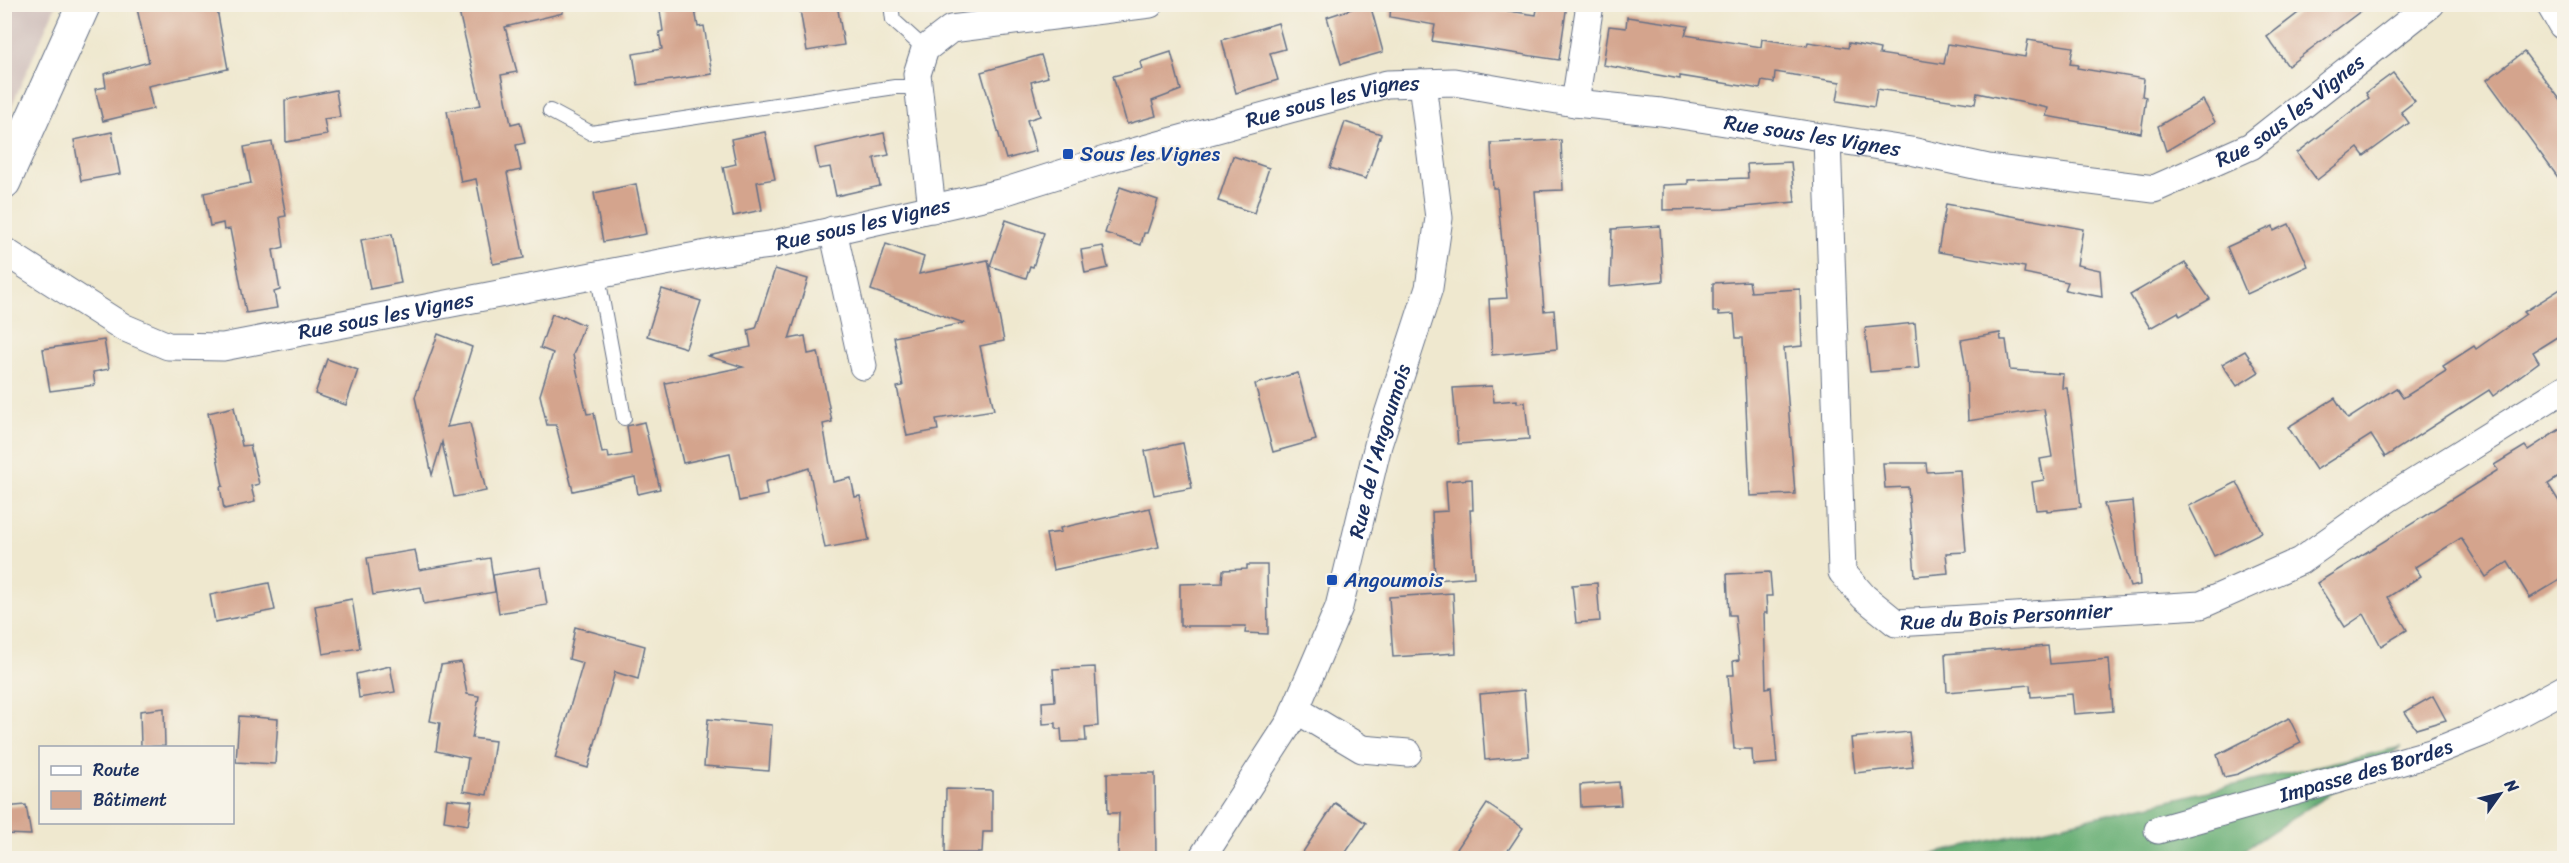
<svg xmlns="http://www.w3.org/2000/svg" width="2569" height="863" font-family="Sriracha,sans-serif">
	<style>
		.industrial { fill: #d0c0bc }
		.forest { fill: #68af74; stroke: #426f69; stroke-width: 1.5 }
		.building { fill: #d4a48d }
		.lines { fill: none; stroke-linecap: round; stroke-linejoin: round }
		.service-casing { stroke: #657086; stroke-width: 16 }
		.minor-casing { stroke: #657086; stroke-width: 29 }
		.tertiary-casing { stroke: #657086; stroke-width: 35 }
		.service { stroke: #fff; stroke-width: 14 }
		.minor { stroke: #fff; stroke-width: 27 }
		.tertiary { stroke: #fff; stroke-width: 33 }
		.transit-dot { fill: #1a4fb4; stroke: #f7f3e8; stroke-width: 2 }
		.labels { text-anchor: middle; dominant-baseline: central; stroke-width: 4.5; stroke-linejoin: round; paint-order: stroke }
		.street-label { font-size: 21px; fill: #1b2f5e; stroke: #f7f3e8 }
		.transit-label { font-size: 21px; fill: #164399; stroke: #f7f3e8; text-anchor: start }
	</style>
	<rect width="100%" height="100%" fill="#f7f3e8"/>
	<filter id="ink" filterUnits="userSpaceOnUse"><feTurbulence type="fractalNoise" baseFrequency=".0167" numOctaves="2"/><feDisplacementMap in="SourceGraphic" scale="12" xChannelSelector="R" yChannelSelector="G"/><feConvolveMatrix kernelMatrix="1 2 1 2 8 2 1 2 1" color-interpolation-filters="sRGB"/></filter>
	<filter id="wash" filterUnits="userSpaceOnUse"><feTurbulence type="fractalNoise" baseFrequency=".008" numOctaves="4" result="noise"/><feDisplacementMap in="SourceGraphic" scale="24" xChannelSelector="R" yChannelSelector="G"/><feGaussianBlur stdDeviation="1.35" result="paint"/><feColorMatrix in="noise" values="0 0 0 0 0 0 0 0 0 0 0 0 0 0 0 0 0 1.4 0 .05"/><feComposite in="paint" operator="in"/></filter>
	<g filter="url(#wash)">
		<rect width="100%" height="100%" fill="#efe8cf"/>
		<path class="industrial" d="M5,4L56,5L5,121L4,5Z"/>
		<path class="forest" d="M2401,747L2232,858H1915Z"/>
		<g id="blocks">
			<g class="building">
				<path d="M136,4H216L228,69L148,86L153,109L103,121L95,89L106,87L104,74L149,62Z"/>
				<path d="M488,4H562L563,13L505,27L517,72L501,75L511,124L520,122L525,143L516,145L521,170L507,173L524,258L493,264L476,179L461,182L447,111L481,105L459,12Z"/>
				<path d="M659,4H694L698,27L704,26L712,74L638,85L633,54L662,49L659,32L663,31Z"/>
				<path d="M799,4H837L844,45L807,51Z"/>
				<path d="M1366,4H1370L1383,52L1341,64L1327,17Z"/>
				<path d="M1391,4H1461L1536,15L1538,4H1567L1559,60L1432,41L1435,25L1390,17Z"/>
				<path d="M2310,4H2370L2288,66L2267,37Z"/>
				<path d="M1627,17L1688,26L1685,35L1761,47L1762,39L1807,46L1808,42L1848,48L1849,43L1880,49L1879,54L1944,64L1948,44L2025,57L2028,40L2073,47L2070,64L2078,65L2077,68L2144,79L2142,96L2146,97L2141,133L2046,116L2048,108L1977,93L1975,104L1877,89L1874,107L1837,101L1840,82L1775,72L1774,83L1762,81L1760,89L1680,76V79L1603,65L1609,26L1626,28Z"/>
				<path d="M1278,23L1285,49L1270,53L1278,80L1236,93L1222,40Z"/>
				<path d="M1171,52L1181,90L1152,101L1156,116L1127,124L1113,76L1142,69L1140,62Z"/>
				<path d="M2524,52L2565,106V187L2487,80Z"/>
				<path d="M1041,55L1048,77L1031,82L1040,116L1027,120L1036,151L1006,159L981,72Z"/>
				<path d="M2393,73L2415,101L2401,112L2409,123L2364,156L2358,148L2317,180L2297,153L2369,98L2366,93Z"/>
				<path d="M336,90L340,117L324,119L327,135L286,142L285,100Z"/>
				<path d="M2203,100L2215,122L2166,151L2158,126Z"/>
				<path d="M1345,122L1381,134L1366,179L1330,168Z"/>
				<path d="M112,132L120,174L81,181L74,140Z"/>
				<path d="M765,132L775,179L757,182L762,210L733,216L723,167L736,164L731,139Z"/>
				<path d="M884,133L889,155L874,158L880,186L836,196L830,167L819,169L815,148Z"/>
				<path d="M1561,140L1563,190L1535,191L1544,311L1554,310L1557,349L1492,355L1489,299L1507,298L1497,188H1493L1491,143Z"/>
				<path d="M272,142L286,216L280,217L284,247L273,250L280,290L274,292L277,308L246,313L230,229L224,230L223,223L210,226L204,193L251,183L244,147Z"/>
				<path d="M1233,156L1269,168L1254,213L1218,201Z"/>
				<path d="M1791,162L1795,202L1724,209L1663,210V185L1688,184V180L1748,178L1747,164Z"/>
				<path d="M636,184L646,234L603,242L594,193Z"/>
				<path d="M1120,187L1158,200L1147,233H1144L1141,245L1105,233Z"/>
				<path d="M1946,204L2083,229L2077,265L2100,270L2102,297L2065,290L2068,282L2024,273L2025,267L1938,252Z"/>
				<path d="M1006,220L1044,233L1033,267L1030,266L1026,278L990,266Z"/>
				<path d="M2289,224L2308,266L2247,294L2227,247L2273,226L2274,231Z"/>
				<path d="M1660,226L1663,281L1610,286L1612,229Z"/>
				<path d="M392,234L401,283L370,289L361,240Z"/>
				<path d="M886,244L924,257L919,274L988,260L1004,341L980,346L994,410L936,419L938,430L907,436L897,387L903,386L894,337L964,323L871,290Z"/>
				<path d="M1103,246L1108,268L1085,273L1081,250Z"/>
				<path d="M2185,263L2210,299L2180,316L2178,312L2150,328L2130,295Z"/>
				<path d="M775,269L808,279L789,339L805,336L808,354L818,352L832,422L823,424L833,482L851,478L855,497L860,496L869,540L825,548L809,468L765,482L767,495L739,501L730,453L683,463L665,383L743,367L708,356L751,347L748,330L756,328Z"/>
				<path d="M1749,281L1751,292L1800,289L1802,346L1784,348L1795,494L1750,496L1743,338H1736L1734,314L1719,315V312H1713V283Z"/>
				<path d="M2565,286V332L2533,352L2539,362L2493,396L2489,390L2385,457L2371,435L2316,470L2288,427L2335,398L2348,419L2396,388L2403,398L2446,371L2443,366L2474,346L2476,349L2526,314L2524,312Z"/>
				<path d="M662,289L701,301L686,348L647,336Z"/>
				<path d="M552,314L563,318L564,316L584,325L573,355L587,414L594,413L602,453L608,452L609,458L631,454L627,426L644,422L660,489L638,494L635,477L573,491L556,425H547L540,395L553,353L540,348Z"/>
				<path d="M1915,323L1919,368L1870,372L1865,328Z"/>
				<path d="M2000,333L2001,340H2006L2010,370L2063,374L2062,388H2067L2073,431L2081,507L2047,511V509L2036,510L2032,482L2044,480L2040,459L2052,457L2044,409L1968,421L1966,370L1961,340Z"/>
				<path d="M438,334L472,347L447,427L470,423L486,491L454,497L442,442L432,475L415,397Z"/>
				<path d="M104,340L109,369L93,372L95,385L50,391L43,349Z"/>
				<path d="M2245,351L2259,372L2237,386L2222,364Z"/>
				<path d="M327,359L358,370L346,405L315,394Z"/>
				<path d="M1298,373L1316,440L1273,452L1255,384Z"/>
				<path d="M1492,386L1494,402L1517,400V403L1525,402L1529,439L1458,444L1453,388Z"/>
				<path d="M234,407L242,446L250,445L259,484L251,486L255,502L224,509L220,487L223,486L208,413Z"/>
				<path d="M2565,426V473L2548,484L2565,511V577L2530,598L2508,562L2486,577L2461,538L2415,567L2421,576L2388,597L2407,630L2381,646L2364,614L2345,627L2317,583L2498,470L2494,465L2525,446L2528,450Z"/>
				<path d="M1183,443L1192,488L1154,495L1145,451Z"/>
				<path d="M1883,463H1926L1927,472L1960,470L1966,552L1946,553L1948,573L1915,576L1908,487L1885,488Z"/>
				<path d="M1472,479L1473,510H1470L1474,577L1435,580L1432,512L1448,511L1446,481Z"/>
				<path d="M2237,482L2262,532L2214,556L2189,506Z"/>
				<path d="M2133,501L2140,585L2130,587L2104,504Z"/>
				<path d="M1150,508L1159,547L1053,570L1046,534L1061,532L1060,528Z"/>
				<path d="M415,550L419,570L490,558L495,592L424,604L421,587L373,595L367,558Z"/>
				<path d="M1247,565H1267L1268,634L1245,633L1246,626H1180V584L1222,583L1223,570L1247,569Z"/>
				<path d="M541,567L547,605L499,613L493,575Z"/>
				<path d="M1770,572L1772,596H1766L1767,613H1764L1766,688L1771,687L1777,763L1753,765L1752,749H1734L1728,675H1734L1733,661L1739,660L1735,615H1729L1727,574Z"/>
				<path d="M269,583L275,610L215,622L210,595Z"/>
				<path d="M1597,583L1600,621L1576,623L1572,585Z"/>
				<path d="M1453,593L1456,653L1393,657L1389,597Z"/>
				<path d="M352,599L360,648L323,654L315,606Z"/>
				<path d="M575,627L645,646L638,679L615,672L588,768L555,758L583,663L569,659Z"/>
				<path d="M2048,646L2050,664L2109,659L2113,711L2074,714L2072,694L2031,697L2030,685L1947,692L1945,654Z"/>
				<path d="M461,662L467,694L479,696L472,738L495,741L487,795L463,791L468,758L436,751L440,723L430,721L441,665Z"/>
				<path d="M390,666L395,692L359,698L356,674Z"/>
				<path d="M1095,667L1098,726L1085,727L1086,741L1062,742L1061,729H1056V723L1043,724L1042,702L1055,701L1053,669Z"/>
				<path d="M1524,690L1529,756L1485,760L1480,694Z"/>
				<path d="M2433,696L2446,720L2416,729L2405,712Z"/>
				<path d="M164,708L165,746L141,747L140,711Z"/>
				<path d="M239,716L278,719L275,764L236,762Z"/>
				<path d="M2289,718L2301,743L2238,774L2224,777L2217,755Z"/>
				<path d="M708,719L772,725L769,771L704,766Z"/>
				<path d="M1909,732L1913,767L1855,773L1851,738Z"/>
				<path d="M1107,773H1155L1156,857L1118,858L1119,813H1108Z"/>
				<path d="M1619,782L1621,805L1581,807L1580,785Z"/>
				<path d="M946,789L992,790V832H983L982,853H945Z"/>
				<path d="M447,799L472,801L468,825L444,821Z"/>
				<path d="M1335,803L1366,823L1342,858H1299Z"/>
				<path d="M1487,804L1523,828L1503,858H1451Z"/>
				<path d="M26,805L31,835L4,834V807Z"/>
			</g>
		</g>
	</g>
	<g filter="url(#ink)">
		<use href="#blocks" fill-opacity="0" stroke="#657086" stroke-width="1.5"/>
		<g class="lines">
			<g class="service-casing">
				<g id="service">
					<path d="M891,4L893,20L925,49"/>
					<path d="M550,111L591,133L895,87H919"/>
					<path d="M598,277L624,418"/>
				</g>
			</g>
			<g class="minor-casing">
				<g id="minor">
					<path d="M1575,103L1590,4"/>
					<path id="s1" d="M1827,139L1842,572L1864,597L1896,623L2201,605L2300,561L2389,498L2564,389"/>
					<path d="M932,209L917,74L925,49L951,29L1150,4"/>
					<path d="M833,230L863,366"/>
					<path id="s2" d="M4,251L123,327L168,346L223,347L717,252L770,245L1000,193L1108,159L1290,109L1387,84L1454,82L1575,103L1661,112L1911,151L1988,168L2154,189L2251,146L2431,4"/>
					<path d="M1295,709L1362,749L1408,753"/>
					<path id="s3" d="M2158,830L2431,753L2484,732L2564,689"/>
					<path id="s4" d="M1202,858L1290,722L1339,607L1378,445L1429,288L1439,218L1422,83"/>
				</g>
			</g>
			<g class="tertiary-casing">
				<g id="tertiary">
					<path d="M2553,4L2564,23"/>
					<path d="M4,182L84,4"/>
				</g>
			</g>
			<use href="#service" class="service"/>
			<use href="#minor" class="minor"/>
			<use href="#tertiary" class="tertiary"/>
		</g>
	</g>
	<g class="transit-dot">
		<rect x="1062" y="148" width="12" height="12" rx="3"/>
		<rect x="1326" y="574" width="12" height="12" rx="3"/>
	</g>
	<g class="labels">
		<g class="street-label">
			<text stroke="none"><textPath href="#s2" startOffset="1383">Rue sous les Vignes</textPath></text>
			<text stroke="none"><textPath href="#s2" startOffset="2373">Rue sous les Vignes</textPath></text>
			<text stroke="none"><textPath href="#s2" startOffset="1869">Rue sous les Vignes</textPath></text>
			<text stroke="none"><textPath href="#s2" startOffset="897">Rue sous les Vignes</textPath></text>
			<text stroke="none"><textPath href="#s2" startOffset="411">Rue sous les Vignes</textPath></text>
			<text stroke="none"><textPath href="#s4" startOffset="448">Rue de l'Angoumois</textPath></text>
			<text stroke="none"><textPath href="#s1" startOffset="618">Rue du Bois Personnier</textPath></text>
			<text stroke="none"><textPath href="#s3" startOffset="216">Impasse des Bordes</textPath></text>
		</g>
		<g class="transit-label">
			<text x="1080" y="154">Sous les Vignes</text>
			<text x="1344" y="580">Angoumois</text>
		</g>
	</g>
	<rect width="2569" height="863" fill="none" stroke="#f7f3e8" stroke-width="24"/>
	<rect x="39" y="746" width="195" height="78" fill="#f7f3e8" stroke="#9fa5b1" stroke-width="1.5"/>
	<rect x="51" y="766" width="30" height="9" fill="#ffffff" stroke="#9fa5b1" stroke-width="1.5"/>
	<text x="93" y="776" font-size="18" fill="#1b2f5e">Route</text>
	<rect x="51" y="791" width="30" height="18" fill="#d4a48d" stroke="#9fa5b1" stroke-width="1.5"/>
	<text x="93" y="806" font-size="18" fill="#1b2f5e">Bâtiment</text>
	<g transform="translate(2500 794) rotate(56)" stroke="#f7f3e8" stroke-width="4.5" paint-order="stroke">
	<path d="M0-4.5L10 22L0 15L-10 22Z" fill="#1b2f5e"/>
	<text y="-9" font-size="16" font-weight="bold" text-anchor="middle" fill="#1b2f5e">N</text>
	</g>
</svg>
